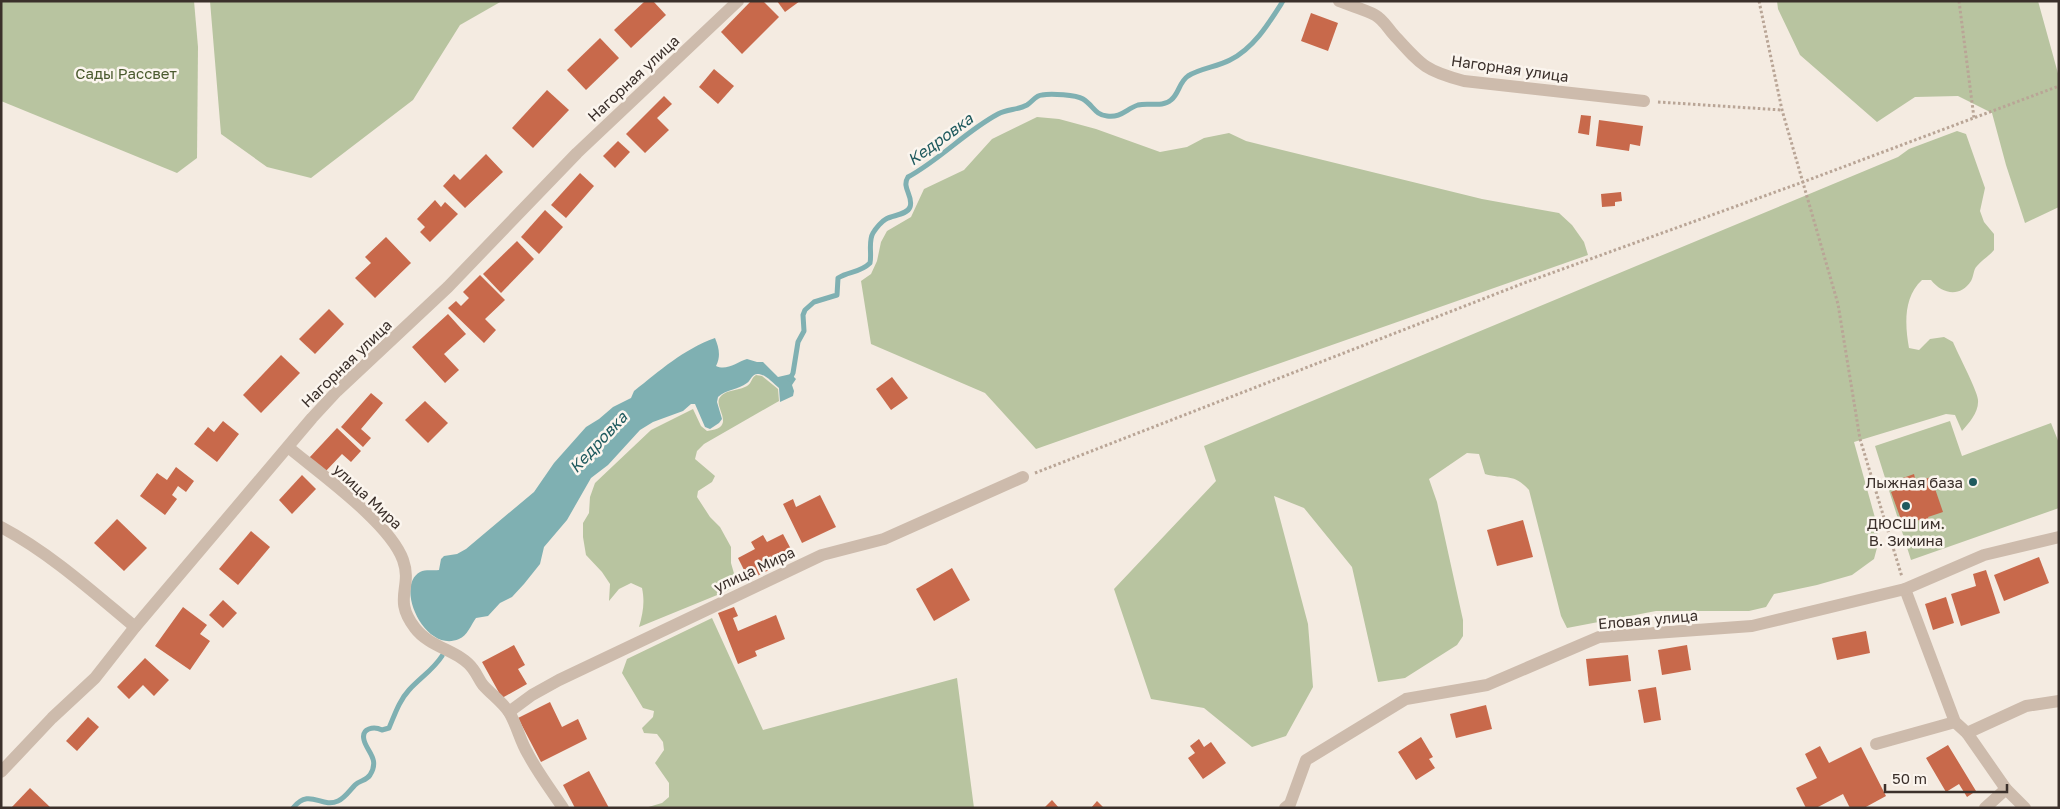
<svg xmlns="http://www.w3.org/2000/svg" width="2060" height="809" font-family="'Golos Text',sans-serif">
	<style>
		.green { fill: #b8c4a0 }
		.water { fill: #7fb0b2 }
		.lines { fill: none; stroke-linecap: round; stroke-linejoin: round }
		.stream { stroke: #7fb0b2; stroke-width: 5 }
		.building { fill: #c8694b }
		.path { stroke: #b9a596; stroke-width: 3; stroke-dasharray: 2.5 2.5; stroke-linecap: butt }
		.minor { stroke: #cdbbac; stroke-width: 12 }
		.poi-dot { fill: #1f5a5e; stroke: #fbf5ee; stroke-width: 2 }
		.labels { text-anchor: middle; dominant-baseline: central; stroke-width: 5; stroke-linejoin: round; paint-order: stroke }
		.street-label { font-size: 15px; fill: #3b302b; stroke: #fbf5ee }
		.park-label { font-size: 15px; fill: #4a5a2e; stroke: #fbf5ee }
		.poi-label { font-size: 15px; fill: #3b302b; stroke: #fbf5ee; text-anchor: end }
		.water-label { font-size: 16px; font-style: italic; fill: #1f5a5e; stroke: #fbf5ee }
	</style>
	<rect width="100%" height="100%" fill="#f4ebe1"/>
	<g class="green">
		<path d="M1,1H194L198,47L197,158L177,173L1,101Z"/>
		<path d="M210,1H502L460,25L413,100L311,178L267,167L221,134Z"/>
		<path d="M1777,1H2038L2059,77V207L2025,223L2006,165L1992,113L1958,96L1915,97L1877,122L1800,55L1778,9Z"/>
		<path d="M1037,117L1059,119L1096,129L1160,152L1187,147L1204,138L1229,133L1246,141L1482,199L1559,213L1572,225L1584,242L1588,255L1036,449L985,393L871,344L861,281L871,274L877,261L881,242L887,231L911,217L924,189L964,170L992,139Z"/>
		<path d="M1957,131L1966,134L1985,188L1980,211L1984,222L1994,234V250C1989,256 1982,260 1977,266C1973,270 1974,276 1971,281C1960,298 1942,294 1931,280H1922C1903,297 1905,326 1909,348L1919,350L1930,339L1944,337L1953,342C1957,352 1978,392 1978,400C1979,412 1969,423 1962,431L1955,415L1946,414L1854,442L1877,525L1878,544L1874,559L1852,575L1817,585L1774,594L1766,607L1749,611H1656L1567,628L1561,616L1529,490C1513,472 1505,480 1485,474L1479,454L1467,453L1429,479L1437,502L1463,620V636L1457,645L1405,678L1378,682L1352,567L1304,508L1274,496L1308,624L1313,687L1286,736L1252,747L1204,708L1151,699L1114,589L1216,481L1204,446L1898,157L1909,149Z"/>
		<path d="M756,375L762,376L778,389L779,401L704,444L697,451L695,459L715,476L712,482L698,491L697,497L710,517L720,527L731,547V563L735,577L736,584L727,591L639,627C643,613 645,602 642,588L631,583L619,589L609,601L610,584L602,572L586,555L583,537V523L589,513L590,497L595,483L651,430L693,409L701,426L707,431C737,428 715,409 719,399C724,389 739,391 747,386C752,383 751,378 756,375Z"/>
		<path d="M1950,421L1962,456L2051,423L2059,443V508L1911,560L1875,446Z"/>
		<path d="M712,618L763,730L957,678L974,808H645L662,803L669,797V783L655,763L664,750L663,742L657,734L644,733L642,728L653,717L654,711L643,708L622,673L627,659Z"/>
	</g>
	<path class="water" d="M715,338C719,348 721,356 716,366C727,371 737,362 747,359L757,362H763L778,377L791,374L796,379L792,385L794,391L793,396L780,402L779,388C773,383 766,375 759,374C752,373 751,380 747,383C738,390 726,389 718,397L717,402L722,419L719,423L710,429L705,427L695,404H691L683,411L653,422L640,430L608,465L591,478L567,520L544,547L540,564L524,584L512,597L500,603L488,616L476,618C471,625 467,636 459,639C425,654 394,586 420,572C426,569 433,571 439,570L441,559L444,556L457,554L466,549L534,492L554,463L586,427L599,419L613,407L631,398L634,391C661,370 682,350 715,338Z"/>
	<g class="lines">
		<g class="stream">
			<path d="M790,379L793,373L798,342L804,331L803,315L805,310L814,302L837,295L838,278C849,271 860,273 870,263C872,254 868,241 873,233C876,228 882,221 886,219C893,215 907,215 910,207C914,196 901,188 908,177C941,159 966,131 998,114C1007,109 1018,110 1027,105C1032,102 1036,95 1042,95C1051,93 1076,95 1083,99C1093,105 1095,115 1107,116C1121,118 1126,109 1138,105C1149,102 1162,108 1171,100C1179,94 1179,82 1188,76C1201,68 1217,67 1230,60C1254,48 1269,23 1283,1"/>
			<path d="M293,808C310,787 321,809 338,801C345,798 350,790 355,785C360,780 366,781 370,775C380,759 367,752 364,740C361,728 374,726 382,730L389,728C395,714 399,701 409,690C421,677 433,670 442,656"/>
		</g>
	</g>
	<g class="building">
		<path d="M645,1H653L666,15L631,48L614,30Z"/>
		<path d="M751,1H763L779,17L742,54L721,32Z"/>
		<path d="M777,1H800L785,12Z"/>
		<path d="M1311,13L1338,23L1328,51L1301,41Z"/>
		<path d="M600,38L619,58L586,90L567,70Z"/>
		<path d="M714,69L734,86L718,104L699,87Z"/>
		<path d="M547,90L569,110L533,148L512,128Z"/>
		<path d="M664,96L672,104L657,118L669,130L645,153L626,134Z"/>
		<path d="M1581,115L1591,116L1589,135L1578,133Z"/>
		<path d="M1599,120L1643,126L1640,146L1630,144L1629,151L1596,146Z"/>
		<path d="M618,141L630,152L615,168L603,156Z"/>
		<path d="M486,154L503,172L465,208L443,186L454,174L460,180Z"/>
		<path d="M580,173L594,186L566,218L551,205Z"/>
		<path d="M1621,192L1622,201L1615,202V206L1602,207L1601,194Z"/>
		<path d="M435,200L441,207L445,202L458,214L430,242L420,232L425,227L417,219Z"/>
		<path d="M545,210L563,227L539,254L521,237Z"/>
		<path d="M386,237L411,263L375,298L355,278L371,263L365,257Z"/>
		<path d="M517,241L534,259L501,293L483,274Z"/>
		<path d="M480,275L505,300L485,319L496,330L484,343L448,308L456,301L461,306L469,298L463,292Z"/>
		<path d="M329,309L344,324L315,354L299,339Z"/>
		<path d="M448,314L466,334L444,354L459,370L445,383L412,347Z"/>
		<path d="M281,355L300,373L261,413L243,395Z"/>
		<path d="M892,377L908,398L891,410L876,389Z"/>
		<path d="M371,393L383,403L361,429L371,438L363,447L341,427Z"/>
		<path d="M425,401L448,423L428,443L405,420Z"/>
		<path d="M223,421L239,434L217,462L194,444L208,427L214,432Z"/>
		<path d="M337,428L361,451L351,462L342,454L325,472L309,458Z"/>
		<path d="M176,467L194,481L186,492L178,486L172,495L177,499L165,515L140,496L157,473L167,480Z"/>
		<path d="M1914,474L1916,482L1931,477L1943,512L1928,517L1930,523L1921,526L1919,520L1903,525L1891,492L1906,486L1903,478Z"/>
		<path d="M302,475L316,489L292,514L279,500Z"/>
		<path d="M820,495L836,527L802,543L783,504L793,499L796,507Z"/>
		<path d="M117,519L147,548L124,571L94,543Z"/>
		<path d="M1523,520L1533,557L1497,566L1487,530Z"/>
		<path d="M251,531L270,547L238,585L219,569Z"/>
		<path d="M783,534L793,553L779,560L781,564L749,580L738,558L755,549L751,542L763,535L767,542Z"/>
		<path d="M2039,557L2049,583L2004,601L1994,575Z"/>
		<path d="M952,568L970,600L934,621L916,589Z"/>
		<path d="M1986,570L2000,613L1961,626L1951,594L1976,586L1973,574Z"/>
		<path d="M1946,597L1954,623L1933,630L1925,604Z"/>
		<path d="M223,600L237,613L223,628L209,615Z"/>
		<path d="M183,607L207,625L200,634L210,641L190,670L155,646Z"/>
		<path d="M734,607L738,616L733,618L738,631L776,615L785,639L755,651L757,656L738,664L718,613Z"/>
		<path d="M1866,631L1870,653L1837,660L1832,638Z"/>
		<path d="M514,645L525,665L518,669L527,684L502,698L482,662Z"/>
		<path d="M1687,645L1691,670L1662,675L1658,650Z"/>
		<path d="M1628,655L1631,681L1589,686L1586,659Z"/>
		<path d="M145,658L169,680L154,696L143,685L129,699L117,687Z"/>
		<path d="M1656,687L1661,720L1644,723L1638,690Z"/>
		<path d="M550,702L562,727L578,719L587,739L541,762L518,718Z"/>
		<path d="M1486,705L1492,729L1456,738L1450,714Z"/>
		<path d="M88,717L99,727L77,751L66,741Z"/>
		<path d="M1421,737L1433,757L1429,759L1435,768L1416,780L1398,752Z"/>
		<path d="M1199,739L1204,747L1211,742L1226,763L1203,779L1188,758L1195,753L1190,746Z"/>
		<path d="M1948,745L1976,791L1967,797L1959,784L1946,792L1926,758Z"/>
		<path d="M1820,746L1829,763L1861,747L1886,796L1864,808H1850L1843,794L1816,808H1806L1796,788L1817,778L1805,754Z"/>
		<path d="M589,771L609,808H575L563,785Z"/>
		<path d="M30,788L51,808H11Z"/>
		<path d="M1052,800L1059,808H1044Z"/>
		<path d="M1097,801L1104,808H1091Z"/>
	</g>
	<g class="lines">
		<g class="path">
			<path d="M1759,1L1782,110L1838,304L1860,439L1902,577"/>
			<path d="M1959,1L1974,118"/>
			<path d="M1658,102L1782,110"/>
			<path d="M1035,473L1524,283L1803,182L2059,86"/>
		</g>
		<g class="minor">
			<path d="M1339,1C1351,6 1364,9 1375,15C1384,20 1388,29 1394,35C1421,65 1425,71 1464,81L1644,101"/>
			<path d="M288,447C319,473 390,523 403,560C413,588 392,598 415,628C430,648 461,651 473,669C477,674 479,680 483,685C491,694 502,702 509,712C517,725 520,741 528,754C538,773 551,790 563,808"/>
			<path d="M1,527C50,553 93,592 135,627"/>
			<path d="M1905,589L1955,722L1967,733L2006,789L2025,808"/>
			<path d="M509,712L532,695L559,680L822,555L884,539L1023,477"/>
			<path d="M1967,733L2026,706L2059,701"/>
			<path d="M1876,744L1955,722"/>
			<path d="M1,772L52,718L95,678L135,627L312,418L337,391L448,287L577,153L738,1"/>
			<path d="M1285,808L1290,804L1306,760L1406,699L1487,685L1599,637L1752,626L1905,589L1984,555L2059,537"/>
			<path d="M1985,808L2006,789"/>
		</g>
	</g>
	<g class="poi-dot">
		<circle cx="1973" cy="482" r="5"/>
		<circle cx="1906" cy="506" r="5"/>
	</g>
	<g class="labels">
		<g class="street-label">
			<text transform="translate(1510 68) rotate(8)">Нагорная улица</text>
			<text transform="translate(633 78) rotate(-43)">Нагорная улица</text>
			<text transform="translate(346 363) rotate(-44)">Нагорная улица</text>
			<text transform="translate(368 496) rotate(43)">улица Мира</text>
			<text transform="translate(754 569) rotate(-25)">улица Мира</text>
			<text transform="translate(1648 619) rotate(-5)">Еловая улица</text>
		</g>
		<g class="park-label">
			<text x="126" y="73">Сады Рассвет</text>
		</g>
		<g class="poi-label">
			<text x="1963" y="482">Лыжная база</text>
			<text x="1906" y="523" text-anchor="middle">ДЮСШ им.<tspan x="1906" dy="17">В. Зимина</tspan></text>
		</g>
		<g class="water-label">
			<text transform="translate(940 139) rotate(-36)">Кедровка</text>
			<text transform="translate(598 442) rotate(-47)">Кедровка</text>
		</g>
	</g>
	<rect width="2060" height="809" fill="none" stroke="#3b302b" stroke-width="5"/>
	<path d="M1885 784v8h122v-8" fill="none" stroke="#3b302b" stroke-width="2.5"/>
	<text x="1892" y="784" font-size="15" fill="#3b302b" stroke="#fbf5ee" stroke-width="4" paint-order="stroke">50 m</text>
</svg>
